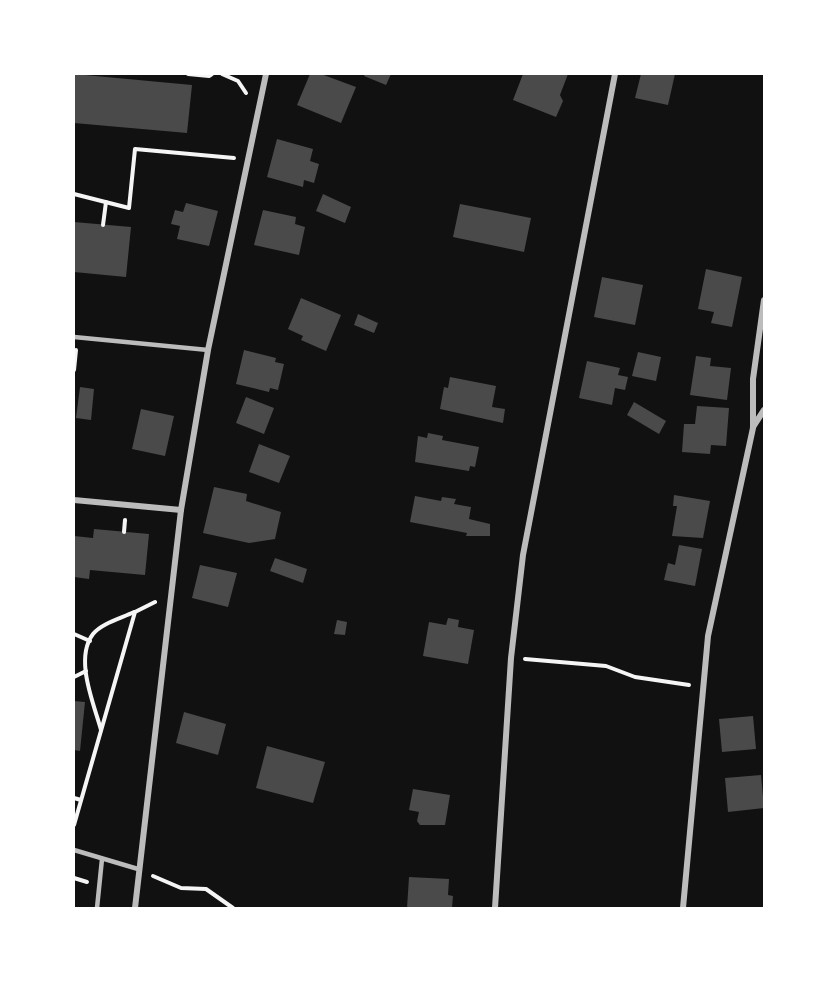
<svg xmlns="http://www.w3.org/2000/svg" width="838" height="982" font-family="Helvetica,sans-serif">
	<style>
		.building { fill: #4a4a4a }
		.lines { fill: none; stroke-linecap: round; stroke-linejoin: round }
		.path { stroke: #f5f5f5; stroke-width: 4 }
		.service { stroke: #bcbcbc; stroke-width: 4.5 }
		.minor { stroke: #bcbcbc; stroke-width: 6 }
	</style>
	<rect width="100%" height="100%" fill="#111"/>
	<g class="building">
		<path d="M74,74L192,85L187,133L74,123Z"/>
		<path d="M310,74H321L356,87L341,123L297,105Z"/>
		<path d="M365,74H391L386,85L364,76Z"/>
		<path d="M523,74H568L560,95L563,101L556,117L513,100Z"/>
		<path d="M641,74H675L668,105L635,98Z"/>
		<path d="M277,139L313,149L310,161L319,164L314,183L304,180L303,187L267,177Z"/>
		<path d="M323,194L351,207L345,223L316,211Z"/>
		<path d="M186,203L218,211L209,246L177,239L180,226L171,224L175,210L183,212Z"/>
		<path d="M460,204L531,218L524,252L453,237Z"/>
		<path d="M263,210L296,217L295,224L305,227L299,255L254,245Z"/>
		<path d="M74,222L131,227L126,277L74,272Z"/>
		<path d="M706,269L742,277L732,327L711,323L714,312L698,309Z"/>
		<path d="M602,277L643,285L635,325L594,317Z"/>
		<path d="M301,298L341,315L326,351L301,340L303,336L288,329Z"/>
		<path d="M358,314L378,323L374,333L354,325Z"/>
		<path d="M244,350L276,358L275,362L284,364L278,390L270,388L269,392L236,384Z"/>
		<path d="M638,352L661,357L656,381L632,376Z"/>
		<path d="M696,356L711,358L710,366L731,368L727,400L690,395Z"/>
		<path d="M587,361L620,368L618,375L628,377L625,390L615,388L612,405L579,398Z"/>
		<path d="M450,377L496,386L492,407L505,409L503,423L440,409L444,387L448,388Z"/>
		<path d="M80,387L94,389L91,420L76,418Z"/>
		<path d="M246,397L274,408L264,434L236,423Z"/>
		<path d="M634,402L666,421L659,434L627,415Z"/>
		<path d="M697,406L729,408L726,446L711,445L710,454L682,452L684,424H695Z"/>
		<path d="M141,409L174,416L165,456L132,449Z"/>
		<path d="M428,433L443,436L442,440L479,447L475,467L470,466L469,471L415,462L418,436L427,438Z"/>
		<path d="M259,444L290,456L279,483L249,472Z"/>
		<path d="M214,487L247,494L246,501L281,512L275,539L249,543L203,533Z"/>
		<path d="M674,495L710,501L703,538L672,536L677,506H673Z"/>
		<path d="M415,496L441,501L442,497L456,499L454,504L471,507L469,519L490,524V536H466L467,533L410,522Z"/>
		<path d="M94,529L149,534L145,575L90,570L89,579L74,577V536L93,538Z"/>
		<path d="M679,545L702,549L695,586L664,580L668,563L675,565Z"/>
		<path d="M275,558L307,569L303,583L270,571Z"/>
		<path d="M200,565L237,573L228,607L192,598Z"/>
		<path d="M448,618L459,620L458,627L474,630L468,664L423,656L429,622L446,625Z"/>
		<path d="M337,620L347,622L345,635L334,634Z"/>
		<path d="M74,701L85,702L80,751L74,750Z"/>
		<path d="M184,712L226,724L218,755L176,743Z"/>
		<path d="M753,716L756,749L722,752L719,719Z"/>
		<path d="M267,746L325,762L313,803L256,788Z"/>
		<path d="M761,775L764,808L728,812L725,778Z"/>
		<path d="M413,789L450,795L445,825H420L417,821L419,812L409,810Z"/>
		<path d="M409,877L449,879L448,895L453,896L452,908H407Z"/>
	</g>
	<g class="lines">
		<g class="path">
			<path d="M188,74L209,76L212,74"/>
			<path d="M222,74L238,81L246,93"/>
			<path d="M74,194L129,208L135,149L234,158"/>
			<path d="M103,225L106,202"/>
			<path d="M74,370L76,350"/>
			<path d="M124,532L125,520"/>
			<path d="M74,634L90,641"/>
			<path d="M525,659L606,666L635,677L689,685"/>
			<path d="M74,677L86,671"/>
			<path d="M101,730C94,704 74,659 93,634C102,623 122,618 134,612"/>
			<path d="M74,798L81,800"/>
			<path d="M74,825L135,612L155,602"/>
			<path d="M153,876L181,888L206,889L233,908"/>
			<path d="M74,878L87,882"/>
		</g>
		<g class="service">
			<path d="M74,337L208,350"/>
			<path d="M74,850L138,869"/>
			<path d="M97,908L102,859"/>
		</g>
		<g class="minor">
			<path d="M753,427L764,410"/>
			<path d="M74,500L181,510"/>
			<path d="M135,908L181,510L208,350L266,74"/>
			<path d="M495,908L511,658L523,555L615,74"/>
			<path d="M683,908L708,636L753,428V379L764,300"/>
		</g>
	</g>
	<rect width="838" height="982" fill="none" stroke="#ffffff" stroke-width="150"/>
</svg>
